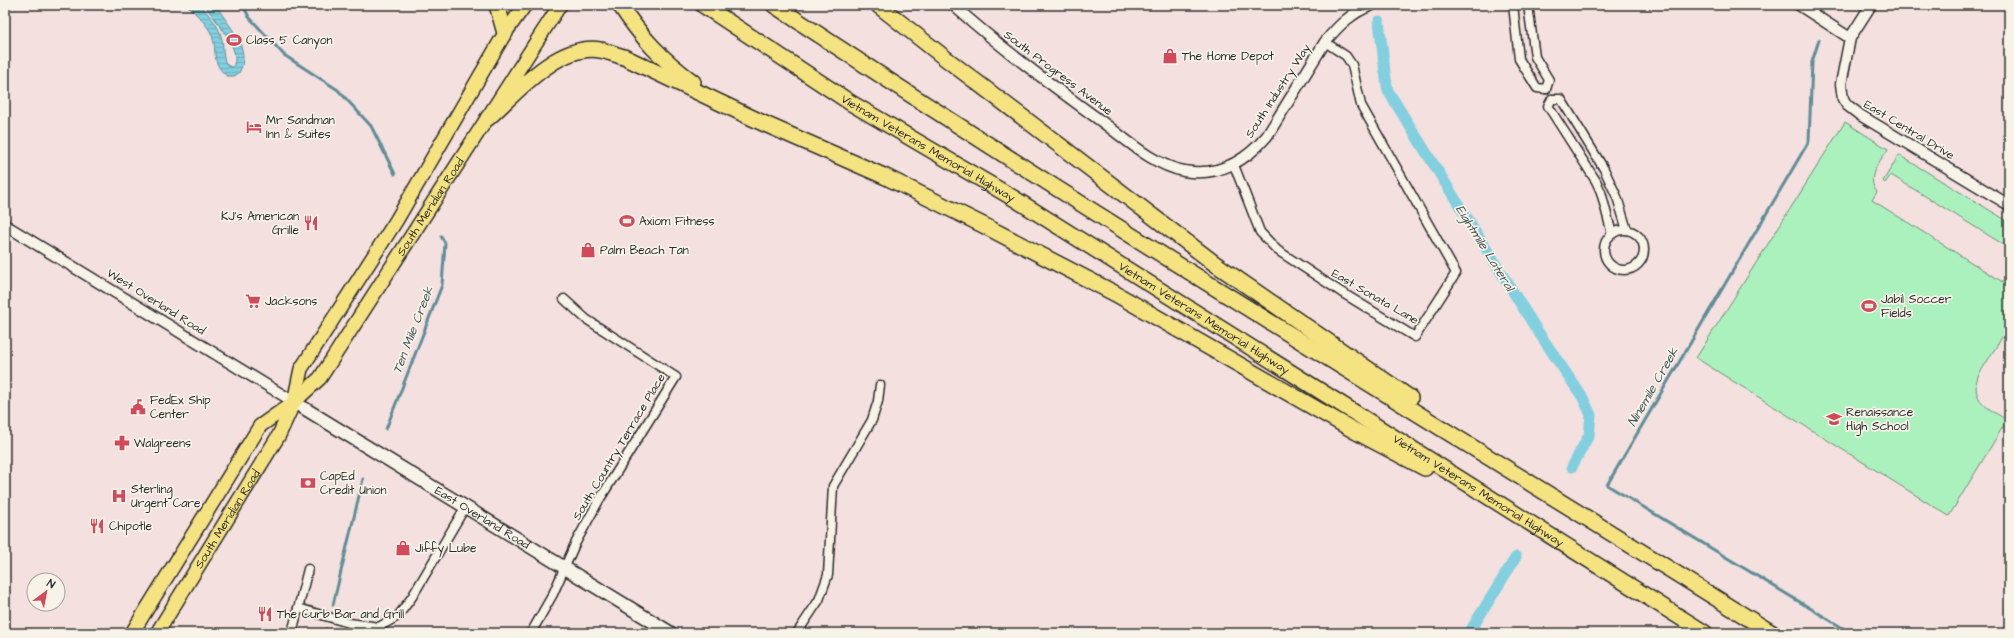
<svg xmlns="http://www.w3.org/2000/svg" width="2014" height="638" font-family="'Architects Daughter',sans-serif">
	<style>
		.grass { fill: #abf1be; stroke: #6b8e74 }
		.water { fill: url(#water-rules); stroke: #5f8d97 }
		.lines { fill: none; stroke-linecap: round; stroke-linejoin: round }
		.stream { stroke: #5f8d97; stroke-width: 3 }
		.canal { stroke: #81cfdf; stroke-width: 11 }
		.minor-casing { stroke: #2b2b2b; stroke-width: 11 }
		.tertiary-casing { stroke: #2b2b2b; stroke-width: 13 }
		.secondary-casing { stroke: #2b2b2b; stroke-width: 15 }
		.primary-casing { stroke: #2b2b2b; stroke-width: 16 }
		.motorway-casing { stroke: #2b2b2b; stroke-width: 18 }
		.minor { stroke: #f7f3e8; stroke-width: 8 }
		.tertiary { stroke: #f7f3e8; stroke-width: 10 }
		.secondary { stroke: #f7f3e8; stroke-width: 12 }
		.primary { stroke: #f5e382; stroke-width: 13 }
		.motorway { stroke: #f5e382; stroke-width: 15 }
		.labels { text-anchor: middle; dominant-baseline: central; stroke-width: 3.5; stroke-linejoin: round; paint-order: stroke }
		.poi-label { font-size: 12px; fill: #2b2b2b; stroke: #f7f3e8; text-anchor: start }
		.street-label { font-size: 12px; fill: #2b2b2b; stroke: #f7f3e8 }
		.water-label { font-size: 13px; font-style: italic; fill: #405458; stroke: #f7f3e8 }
	</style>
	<defs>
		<pattern id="water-rules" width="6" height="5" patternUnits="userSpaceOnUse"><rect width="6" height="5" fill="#81cfdf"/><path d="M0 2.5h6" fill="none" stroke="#70b2c0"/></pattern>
	</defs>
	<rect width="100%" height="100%" fill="#f3e0df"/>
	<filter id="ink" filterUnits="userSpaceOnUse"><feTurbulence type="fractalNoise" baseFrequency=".025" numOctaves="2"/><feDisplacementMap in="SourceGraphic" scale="8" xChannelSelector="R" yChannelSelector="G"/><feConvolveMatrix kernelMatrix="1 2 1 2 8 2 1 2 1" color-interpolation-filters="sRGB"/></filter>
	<g filter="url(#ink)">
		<g class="grass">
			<path d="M1845,122L1888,149C1879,163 1865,177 1877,192L1872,200L2009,286V326L1978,376C1970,401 1988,408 2007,420L1949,516L1696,358Z"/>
			<path d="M1899,155L2009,222V248L1891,175L1885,183L1883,181Z"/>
		</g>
		<path class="water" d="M187,5H200C208,14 218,24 221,36C224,45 222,55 226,64L232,68C245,51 213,19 205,5H216C227,25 253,47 239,73L234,76H227C209,62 219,48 210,31C204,21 195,13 187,5Z"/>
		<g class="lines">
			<g class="stream">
				<path d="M243,5L249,17L284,55L338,90L371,126L395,174"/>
				<path d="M1819,40L1812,62L1809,141L1607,485L1851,633"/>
				<path d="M386,429L442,285L445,243L441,236"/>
				<path d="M333,605L363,479"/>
				<path d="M325,633L326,629"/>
			</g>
			<g class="canal">
				<path d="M1379,21L1385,72L1388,91L1535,327L1583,398L1591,415L1589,435L1572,467"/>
				<path d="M1469,633L1516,557"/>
			</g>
			<g class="minor-casing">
				<g id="minor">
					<path d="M1513,5L1519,59L1537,88L1546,89"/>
					<path d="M1528,5L1535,57L1549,80L1546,89"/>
					<path d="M1552,99H1561L1604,169L1617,197L1627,230"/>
					<path d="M1552,99L1548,106L1596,181L1601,192L1612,234"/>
					<path d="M1234,165L1260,232L1277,250L1341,292L1415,337L1456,273L1361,105L1352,65L1346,56L1325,42"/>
					<circle cx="1624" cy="250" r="20"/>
					<path d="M298,608L349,623L379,627L398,616L412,597L466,506"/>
					<path d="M292,633L308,569"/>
					<path d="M531,633L553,594L575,544L598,502L676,377L586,319L564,299"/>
					<path d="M797,633L819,600L828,575L833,486L872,420L878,401L880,385"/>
				</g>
			</g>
			<g class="tertiary-casing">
				<g id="tertiary">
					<path d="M953,5C1000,47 1050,84 1101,121C1127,140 1153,165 1184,171C1218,177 1246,161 1267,136L1325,42C1338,26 1352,12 1372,5"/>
					<path d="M1799,5L1850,38"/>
					<path d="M1871,5L1850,38L1841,84L1843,99L1847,105L1860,115L2009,205"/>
					<path d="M5,225L294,402"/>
				</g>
			</g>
			<g class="secondary-casing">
				<g id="secondary">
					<path id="s1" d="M294,402L671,633"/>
				</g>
			</g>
			<g class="primary-casing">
				<g id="primary">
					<path id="s2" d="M132,633L260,426L294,402L320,378L560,5"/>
					<path id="s3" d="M157,633L279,435L294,402L301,369L396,221L505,33L525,5"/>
				</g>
			</g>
			<g class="motorway-casing">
				<g id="motorway">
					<path d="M497,5L505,33"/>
					<path d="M620,5C641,37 662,60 693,82"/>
					<path id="s4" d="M703,5L851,103L1015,199L1705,633"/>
					<path d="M774,5C1102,223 1439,425 1772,633"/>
					<path d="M878,5L945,58L1214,263L1410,398"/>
					<path d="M488,118C516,93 558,43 600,50C608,51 616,55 624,57L765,124L886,177L983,225L1116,294L1353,430L1425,468"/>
				</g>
			</g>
			<use href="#minor" class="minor"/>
			<use href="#tertiary" class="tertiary"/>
			<use href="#secondary" class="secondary"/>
			<use href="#primary" class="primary"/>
			<use href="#motorway" class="motorway"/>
		</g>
	</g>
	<defs>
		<g id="stadium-bare" transform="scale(1.2)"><path d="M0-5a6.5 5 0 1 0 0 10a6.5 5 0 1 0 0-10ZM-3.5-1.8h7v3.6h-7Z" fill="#d1495b" stroke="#f7f3e8" stroke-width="2.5" paint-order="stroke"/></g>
		<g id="shop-bare" transform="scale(1.2)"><path d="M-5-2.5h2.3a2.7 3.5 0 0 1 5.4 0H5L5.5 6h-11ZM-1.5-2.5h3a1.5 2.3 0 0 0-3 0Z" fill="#d1495b" stroke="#f7f3e8" stroke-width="2.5" paint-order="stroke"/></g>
		<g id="hotel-bare" transform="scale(1.2)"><path d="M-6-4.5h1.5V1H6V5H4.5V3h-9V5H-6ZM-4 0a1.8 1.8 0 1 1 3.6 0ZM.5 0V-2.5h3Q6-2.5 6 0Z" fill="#d1495b" stroke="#f7f3e8" stroke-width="2.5" paint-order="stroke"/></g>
		<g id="restaurant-bare" transform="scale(1.2)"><path d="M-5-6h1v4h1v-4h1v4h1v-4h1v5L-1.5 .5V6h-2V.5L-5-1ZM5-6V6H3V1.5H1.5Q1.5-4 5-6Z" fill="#d1495b" stroke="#f7f3e8" stroke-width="2.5" paint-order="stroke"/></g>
		<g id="supermarket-bare" transform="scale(1.2)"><path d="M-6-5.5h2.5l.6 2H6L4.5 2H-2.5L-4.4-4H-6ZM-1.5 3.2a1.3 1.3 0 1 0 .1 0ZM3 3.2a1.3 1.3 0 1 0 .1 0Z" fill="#d1495b" stroke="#f7f3e8" stroke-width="2.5" paint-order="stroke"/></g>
		<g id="civic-bare" transform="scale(1.2)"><path d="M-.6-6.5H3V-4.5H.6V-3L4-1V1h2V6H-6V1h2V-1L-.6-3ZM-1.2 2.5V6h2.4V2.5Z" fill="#d1495b" stroke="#f7f3e8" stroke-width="2.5" paint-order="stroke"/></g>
		<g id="school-bare" transform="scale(1.2)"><path d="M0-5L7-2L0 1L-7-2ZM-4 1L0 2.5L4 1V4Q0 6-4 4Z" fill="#d1495b" stroke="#f7f3e8" stroke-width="2.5" paint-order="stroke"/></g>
		<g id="pharmacy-bare" transform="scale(1.2)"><path d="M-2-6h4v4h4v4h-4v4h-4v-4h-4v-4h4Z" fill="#d1495b" stroke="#f7f3e8" stroke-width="2.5" paint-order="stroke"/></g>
		<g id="bank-bare" transform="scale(1.2)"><path d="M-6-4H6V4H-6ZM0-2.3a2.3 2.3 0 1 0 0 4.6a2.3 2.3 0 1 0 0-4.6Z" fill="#d1495b" stroke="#f7f3e8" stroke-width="2.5" paint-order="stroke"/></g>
		<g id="hospital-bare" transform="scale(1.2)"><path d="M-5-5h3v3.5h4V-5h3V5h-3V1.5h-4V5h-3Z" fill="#d1495b" stroke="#f7f3e8" stroke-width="2.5" paint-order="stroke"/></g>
	</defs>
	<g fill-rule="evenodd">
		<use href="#stadium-bare" x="234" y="40"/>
		<use href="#shop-bare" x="1170" y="56"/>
		<use href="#hotel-bare" x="254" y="127"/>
		<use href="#stadium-bare" x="627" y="221"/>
		<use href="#restaurant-bare" x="311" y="223"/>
		<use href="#shop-bare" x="588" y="250"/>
		<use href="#supermarket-bare" x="253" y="301"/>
		<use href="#stadium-bare" x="1869" y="306"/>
		<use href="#civic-bare" x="138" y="407"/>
		<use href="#school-bare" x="1834" y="419"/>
		<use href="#pharmacy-bare" x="122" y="443"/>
		<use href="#bank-bare" x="308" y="483"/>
		<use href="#hospital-bare" x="119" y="496"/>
		<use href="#restaurant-bare" x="97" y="526"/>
		<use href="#shop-bare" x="403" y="548"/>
		<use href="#restaurant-bare" x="265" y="614"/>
	</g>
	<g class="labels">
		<g class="poi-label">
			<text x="246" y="40">Class 5 Canyon</text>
			<text x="1182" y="56">The Home Depot</text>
			<text x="266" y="120">Mr Sandman<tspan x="266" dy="14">Inn &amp; Suites</tspan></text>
			<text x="299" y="216" text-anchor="end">KJ's American<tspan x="299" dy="14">Grille</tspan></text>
			<text x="639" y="221">Axiom Fitness</text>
			<text x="600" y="250">Palm Beach Tan</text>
			<text x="1881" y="299">Jabil Soccer<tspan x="1881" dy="14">Fields</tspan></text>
			<text x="265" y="301">Jacksons</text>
			<text x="150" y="400">FedEx Ship<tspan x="150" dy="14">Center</tspan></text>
			<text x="1846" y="412">Renaissance<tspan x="1846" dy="14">High School</tspan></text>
			<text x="134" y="443">Walgreens</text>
			<text x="320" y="476">CapEd<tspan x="320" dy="14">Credit Union</tspan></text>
			<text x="131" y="489">Sterling<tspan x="131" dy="14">Urgent Care</tspan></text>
			<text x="109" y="526">Chipotle</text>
			<text x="415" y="548">Jiffy Lube</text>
			<text x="277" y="614">The Curb Bar and Grill</text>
		</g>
		<g class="street-label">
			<text transform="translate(1058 73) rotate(37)">South Progress Avenue</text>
			<text transform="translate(1278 91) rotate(-57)">South Industry Way</text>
			<text transform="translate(1909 130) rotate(31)">East Central Drive</text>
			<text stroke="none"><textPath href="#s4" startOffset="267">Vietnam Veterans Memorial Highway</textPath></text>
			<text stroke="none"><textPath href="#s2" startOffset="524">South Meridian Road</textPath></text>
			<text transform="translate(1375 297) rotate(30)">East Sonata Lane</text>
			<text transform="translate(156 302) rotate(32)">West Overland Road</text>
			<text stroke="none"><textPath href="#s4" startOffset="591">Vietnam Veterans Memorial Highway</textPath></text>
			<text transform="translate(619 447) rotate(-59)">South Country Terrace Place</text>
			<text stroke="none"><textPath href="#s4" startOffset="915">Vietnam Veterans Memorial Highway</textPath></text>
			<text stroke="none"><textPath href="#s1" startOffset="221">East Overland Road</textPath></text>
			<text stroke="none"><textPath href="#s3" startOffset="134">South Meridian Road</textPath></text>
		</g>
		<g class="water-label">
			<text transform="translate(1485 248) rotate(58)">Eightmile Lateral</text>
			<text transform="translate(413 330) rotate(-69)">Ten Mile Creek</text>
			<text transform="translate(1653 387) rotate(-60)">Ninemile Creek</text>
		</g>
	</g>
	<rect width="2014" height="638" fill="none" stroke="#f7f3e8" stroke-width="20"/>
	<rect x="10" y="10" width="1994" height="618" fill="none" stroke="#2b2b2b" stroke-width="1.5" filter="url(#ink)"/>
	<g transform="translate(46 592) rotate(32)"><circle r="19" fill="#f7f3e8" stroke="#a5a39c"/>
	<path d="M0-3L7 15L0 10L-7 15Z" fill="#d1495b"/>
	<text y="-6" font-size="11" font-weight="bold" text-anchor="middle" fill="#2b2b2b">N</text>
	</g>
</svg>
